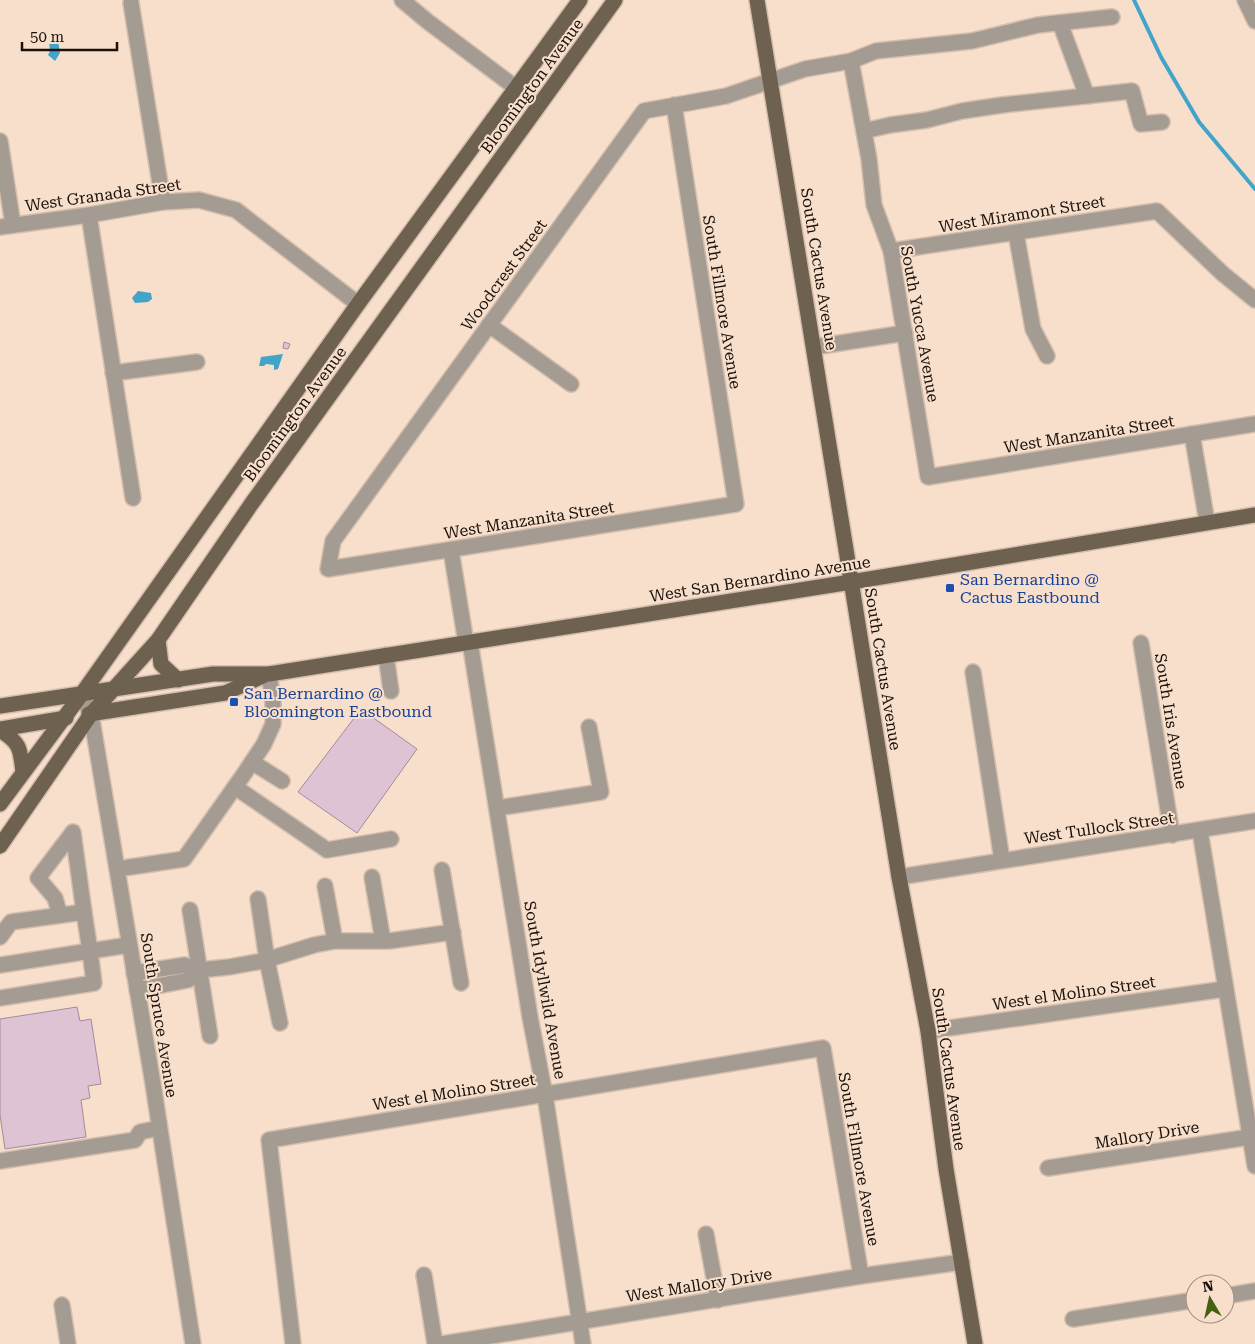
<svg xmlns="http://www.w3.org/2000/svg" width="1255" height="1344" font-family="'Roboto Serif',serif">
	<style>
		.water { fill: #43a4c9 }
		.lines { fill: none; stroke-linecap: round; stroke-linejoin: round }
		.stream { stroke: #43a4c9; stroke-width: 4 }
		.building { fill: #ddc3d4; stroke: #a58b9b }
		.minor-casing { stroke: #d4bead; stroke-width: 18 }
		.major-casing { stroke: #d4bead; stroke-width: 18 }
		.minor { stroke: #a49c92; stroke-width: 15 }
		.major { stroke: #6f6150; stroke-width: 15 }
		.transit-dot { fill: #1a4fb4; stroke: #f8dfcc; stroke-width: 2 }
		.labels { text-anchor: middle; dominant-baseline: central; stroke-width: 4; stroke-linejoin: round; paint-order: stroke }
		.street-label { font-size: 16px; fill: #19110a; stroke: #f8dfcc }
		.transit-label { font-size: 16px; fill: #164399; stroke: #f8dfcc; text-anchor: start }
	</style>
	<rect width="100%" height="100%" fill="#f8dfcc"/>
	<g class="water">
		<path d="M58,40L60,53L55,61L48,55L50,51L49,42Z"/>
		<path d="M138,291L151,293L152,299L148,302L135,303L132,298Z"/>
		<path d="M283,354L278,369L274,370V365L266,364L264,366H259L261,357Z"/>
	</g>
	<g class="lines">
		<path class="stream" d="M1134,0L1161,57L1199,122L1255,189"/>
	</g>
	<g class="building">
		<path d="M284,342L290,344L288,349L283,348Z"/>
		<path d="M361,709L417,749L357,833L298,792Z"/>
		<path d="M77,1007L80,1021L91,1019L101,1084L88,1086L90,1098L81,1100L86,1137L5,1149L0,1115V1019Z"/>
	</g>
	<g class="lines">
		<g class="minor-casing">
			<g id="minor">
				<path d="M402,0L427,21L516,88"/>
				<path d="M1245,0L1255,21"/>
				<path d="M131,3L163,202"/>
				<path d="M1060,23L1087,96"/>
				<path d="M851,61L869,159L874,205L891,251L928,477L1255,424"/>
				<path d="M674,105L736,504L328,569L333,541L644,111L726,96L805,69L851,61L876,51L972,41L1038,25L1112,17"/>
				<path d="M864,131L890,125L927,120L962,111L1002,105L1132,91L1141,124L1162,122"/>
				<path d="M0,141L13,225"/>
				<path d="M89,215L133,498"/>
				<path d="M0,227L89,215L163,202L199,200L236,210L358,304"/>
				<path d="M1016,233L1033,329L1047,356"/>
				<path d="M891,251L1157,211L1223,274L1255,300"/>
				<path d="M489,325L571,384"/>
				<path d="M814,347L905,333"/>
				<path d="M113,373L197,362"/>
				<path d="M1192,434L1207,522"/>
				<path d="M451,550L466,643"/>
				<path d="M470,642L530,1017L545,1095L583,1344"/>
				<path d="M1141,643L1172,835"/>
				<path d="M386,655L391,691"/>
				<path d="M973,672L1002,860"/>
				<path d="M81,695L91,714L153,1084L193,1344"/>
				<path d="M252,762L282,781"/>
				<path d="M235,787L327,850L391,839"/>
				<path d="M497,808L601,792L589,727"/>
				<path d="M1200,831L1255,1166"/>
				<path d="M117,869L184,859L244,774L264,744L273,724V702L269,674"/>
				<path d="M442,870L461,983"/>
				<path d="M372,877L383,941"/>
				<path d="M899,877L1255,821"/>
				<path d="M325,886L335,941"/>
				<path d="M258,899L267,960L280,1023"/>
				<path d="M190,910L210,1036"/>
				<path d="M60,915L55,898L38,878L73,832L84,912"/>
				<path d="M0,937L11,922L84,912L90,951L129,945"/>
				<path d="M0,965L90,951L94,983L0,998"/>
				<path d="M134,973L185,965L200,970L229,967L263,961L314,945L335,941H389L453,932"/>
				<path d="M137,990L188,980L200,970"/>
				<path d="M928,1031L1225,989"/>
				<path d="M0,1161L135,1140L140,1132L159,1128"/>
				<path d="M1048,1168L1250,1137"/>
				<path d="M706,1234L718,1300"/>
				<path d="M424,1275L435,1344"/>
				<path d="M1225,1296L1255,1291"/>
				<path d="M62,1305L68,1344"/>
				<path d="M1073,1319L1195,1300"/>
				<path d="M293,1344L269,1140L823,1048L861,1276"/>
				<path d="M442,1344L861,1276L962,1262"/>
			</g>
		</g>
		<g class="major-casing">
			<g id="major">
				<path d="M757,0L899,877L928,1031L946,1169L975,1344"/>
				<path d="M158,640L161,664L178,680"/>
				<path d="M0,706L213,674H269L851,582L1255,515"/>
				<path d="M89,714L225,693L263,676"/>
				<path d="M0,729L66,718"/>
				<path d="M0,730C21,744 20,748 23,772"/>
				<path d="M0,804L81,695L358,304L580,0"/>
				<path d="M0,846L91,714L158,640L252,503L615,0"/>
			</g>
		</g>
		<use href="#minor" class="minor"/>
		<use href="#major" class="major"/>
	</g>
	<g class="transit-dot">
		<rect x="945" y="583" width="10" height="10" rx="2.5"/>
		<rect x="229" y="697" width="10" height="10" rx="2.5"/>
	</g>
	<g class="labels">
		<g class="street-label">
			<text transform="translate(532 86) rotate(-54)">Bloomington Avenue</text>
			<text transform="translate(103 195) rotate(-8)">West Granada Street</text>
			<text transform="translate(1022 214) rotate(-9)">West Miramont Street</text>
			<text transform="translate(819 269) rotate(81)">South Cactus Avenue</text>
			<text transform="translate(504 275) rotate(-54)">Woodcrest Street</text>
			<text transform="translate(722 302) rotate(81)">South Fillmore Avenue</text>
			<text transform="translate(920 324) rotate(80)">South Yucca Avenue</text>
			<text transform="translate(295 414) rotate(-54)">Bloomington Avenue</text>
			<text transform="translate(1089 434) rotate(-9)">West Manzanita Street</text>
			<text transform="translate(529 520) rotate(-9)">West Manzanita Street</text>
			<text transform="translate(760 579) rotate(-9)">West San Bernardino Avenue</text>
			<text transform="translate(883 669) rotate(81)">South Cactus Avenue</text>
			<text transform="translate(1171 721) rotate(81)">South Iris Avenue</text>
			<text transform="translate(1099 828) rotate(-8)">West Tullock Street</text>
			<text transform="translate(545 990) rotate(80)">South Idyllwild Avenue</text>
			<text transform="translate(1074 993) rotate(-8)">West el Molino Street</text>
			<text transform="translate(159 1015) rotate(81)">South Spruce Avenue</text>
			<text transform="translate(949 1069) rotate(82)">South Cactus Avenue</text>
			<text transform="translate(454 1092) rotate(-9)">West el Molino Street</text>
			<text transform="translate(1147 1135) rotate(-9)">Mallory Drive</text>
			<text transform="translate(859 1159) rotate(80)">South Fillmore Avenue</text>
			<text transform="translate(699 1285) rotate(-9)">West Mallory Drive</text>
		</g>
		<g class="transit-label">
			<text x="960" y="579">San Bernardino @<tspan x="960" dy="18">Cactus Eastbound</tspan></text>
			<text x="244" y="693">San Bernardino @<tspan x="244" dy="18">Bloomington Eastbound</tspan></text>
		</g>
	</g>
	<g transform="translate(1210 1299) rotate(351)"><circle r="24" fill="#f8dfcc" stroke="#9f8d7e"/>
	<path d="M0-4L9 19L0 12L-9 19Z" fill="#446011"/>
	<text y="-8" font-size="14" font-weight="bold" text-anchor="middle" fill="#19110a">N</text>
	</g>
	<path d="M22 42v8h95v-8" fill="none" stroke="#19110a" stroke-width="2.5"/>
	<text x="30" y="42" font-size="15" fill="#19110a" stroke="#f8dfcc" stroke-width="4" paint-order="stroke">50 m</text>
</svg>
